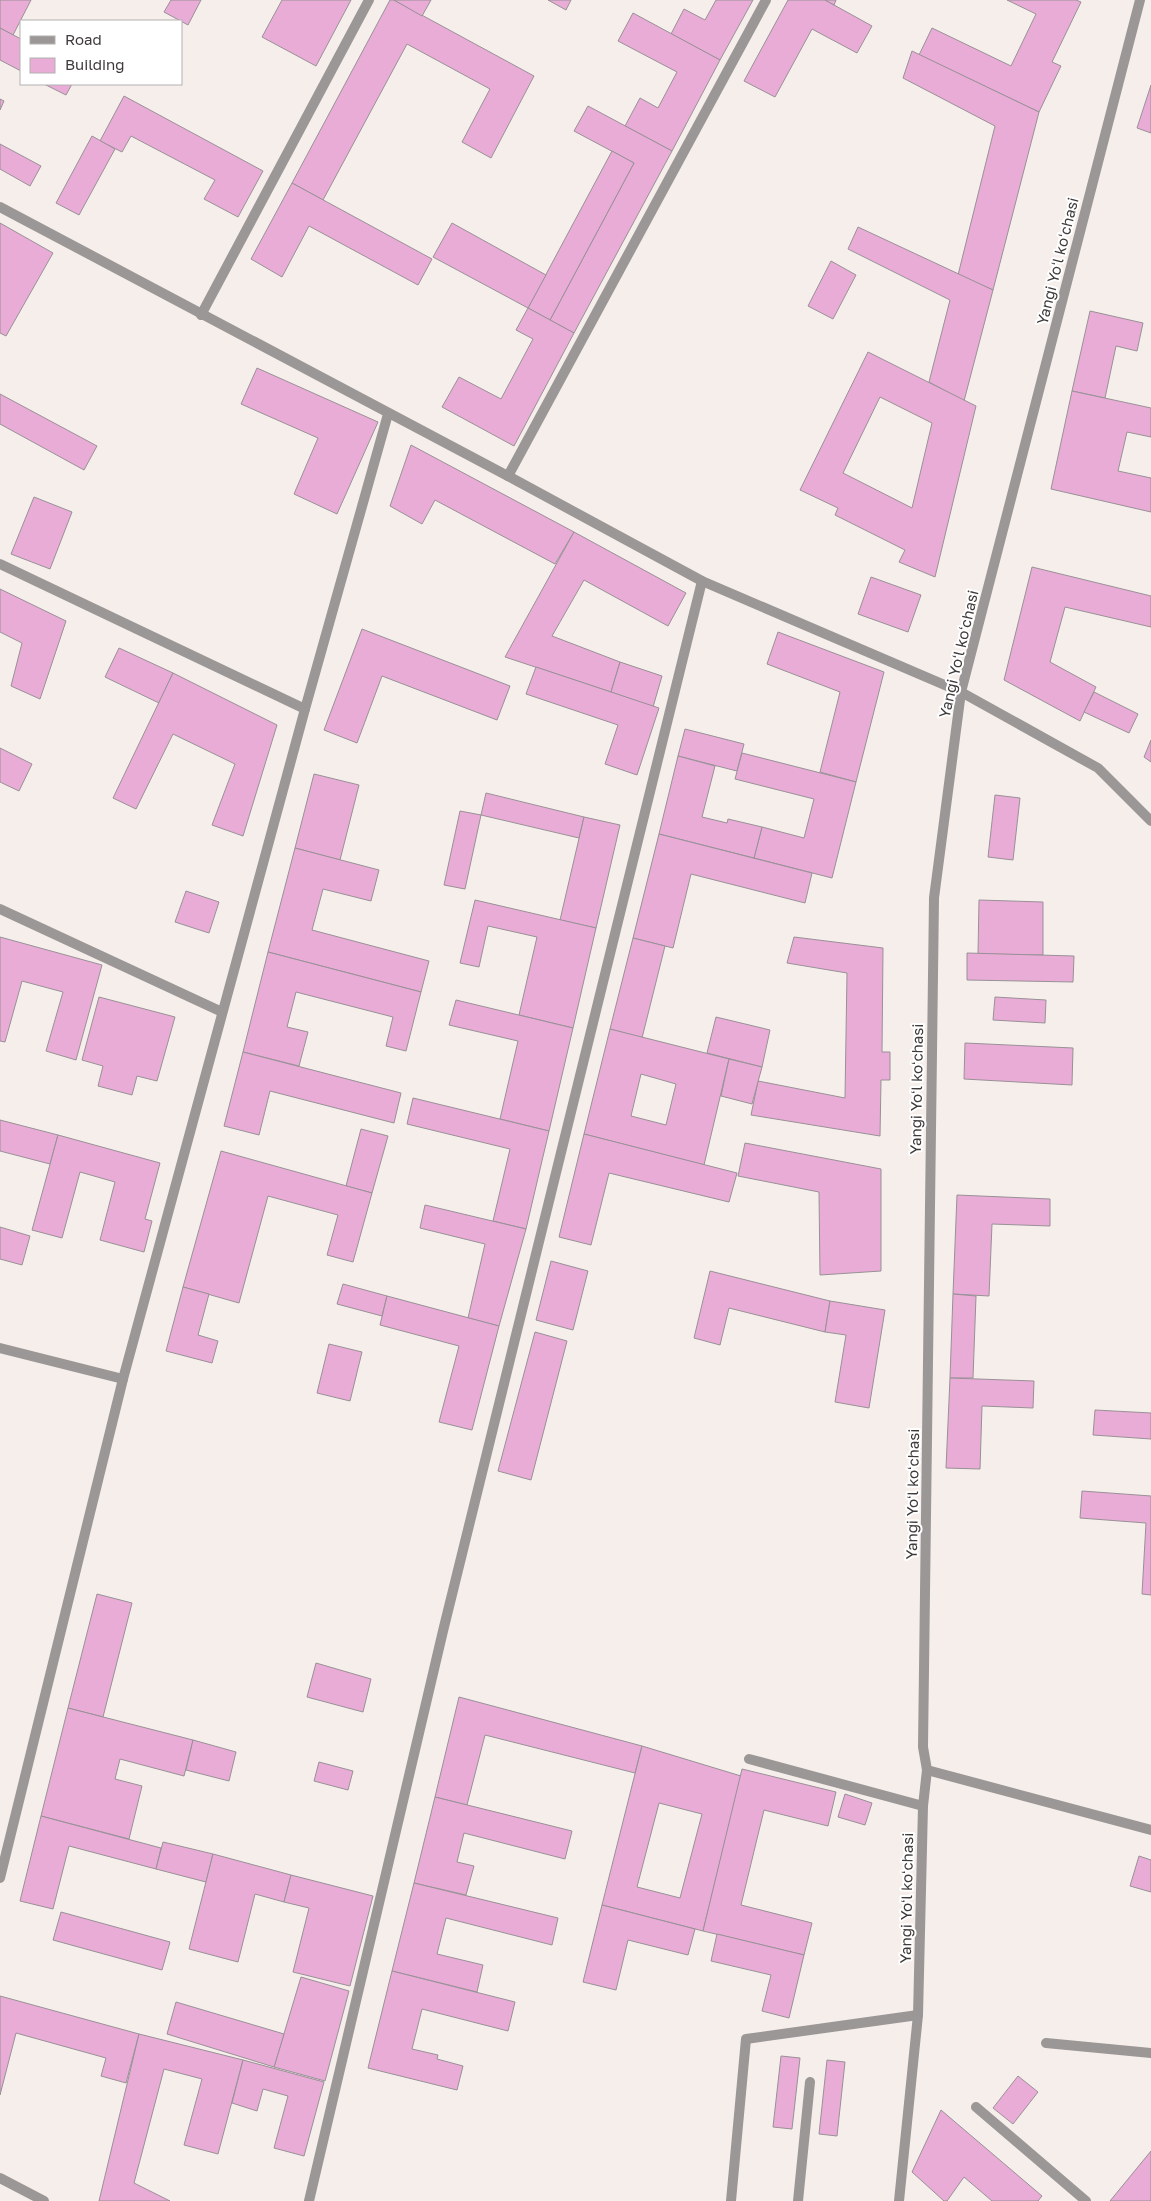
<svg xmlns="http://www.w3.org/2000/svg" width="1151" height="2201" font-family="'Golos Text',sans-serif">
	<style>
		.building { fill: #e9acd7; stroke: #989196; fill-rule: evenodd }
		.lines { fill: none; stroke-linecap: round; stroke-linejoin: round }
		.service { stroke: #9b9797; stroke-width: 10 }
		.minor { stroke: #9b9797; stroke-width: 10 }
		.tertiary { stroke: #9b9797; stroke-width: 10 }
		.labels { text-anchor: middle; dominant-baseline: central; stroke-width: 4; stroke-linejoin: round; paint-order: stroke }
		.street-label { font-size: 15px; fill: #3f3b3a; stroke: #fff }
	</style>
	<rect width="100%" height="100%" fill="#f6eeea"/>
	<g class="building">
		<path d="M0,0H31L13,35L0,28Z"/>
		<path d="M171,0H201L188,25L164,12Z"/>
		<path d="M282,0H351L316,66L262,37Z"/>
		<path d="M390,0H394L534,76L491,158L462,142L490,89L407,44L323,200L292,183Z"/>
		<path d="M394,0H431L422,16Z"/>
		<path d="M548,0H571L566,10Z"/>
		<path d="M716,0H753L720,60L671,34L684,9L705,20Z"/>
		<path d="M788,0H825L872,26L857,53L812,29L775,97L744,81Z"/>
		<path d="M825,0H836L834,5Z"/>
		<path d="M1007,0H1076L1081,2L1052,62L1061,66L1039,112L919,55L932,28L1011,66L1036,14Z"/>
		<path d="M633,13L720,60L672,151L625,126L640,98L658,108L677,72L618,41Z"/>
		<path d="M0,28L21,39V71L0,60Z"/>
		<path d="M912,51L1039,112L993,290L958,275L995,126L903,78Z"/>
		<path d="M44,84H72L66,95Z"/>
		<path d="M1151,85V133L1137,128Z"/>
		<path d="M124,96L263,171L238,217L204,199L215,180L131,136L122,152L100,141Z"/>
		<path d="M0,99L4,101L0,110Z"/>
		<path d="M588,106L672,151L574,333L550,320L634,163L574,131Z"/>
		<path d="M92,136L115,149L79,215L56,203Z"/>
		<path d="M0,144L41,166L30,186L0,169Z"/>
		<path d="M612,151L634,163L550,320L528,308Z"/>
		<path d="M292,183L432,259L418,285L309,226L282,277L251,259Z"/>
		<path d="M0,223L53,253L6,336L0,333Z"/>
		<path d="M452,223L546,275L528,308L433,257Z"/>
		<path d="M858,227L993,290L964,401L929,382L950,300L848,249Z"/>
		<path d="M831,261L856,275L833,319L808,306Z"/>
		<path d="M528,308L574,333L514,446L442,407L459,377L501,399L533,339L516,330Z"/>
		<path d="M1090,311L1143,323L1137,351L1116,346L1105,398L1072,391Z"/>
		<path d="M868,352L976,406L935,577L899,562L905,550L835,515L838,508L800,490ZM880,397L932,423L912,508L843,473Z"/>
		<path d="M257,368L378,422L337,514L294,494L318,438L241,404Z"/>
		<path d="M1072,391L1151,408V437L1127,432L1118,471L1151,478V512L1051,489Z"/>
		<path d="M0,394L97,446L84,470L0,424Z"/>
		<path d="M411,445L574,532L555,564L435,500L422,524L390,506Z"/>
		<path d="M34,497L72,512L50,569L11,554Z"/>
		<path d="M574,532L686,593L668,626L584,580L552,636L620,662L611,692L505,657Z"/>
		<path d="M1032,567L1151,596V627L1065,607L1050,662L1096,687L1080,721L1004,680Z"/>
		<path d="M871,577L921,595L908,632L858,614Z"/>
		<path d="M0,589L66,621L40,699L11,686L22,643L0,632Z"/>
		<path d="M362,629L510,686L497,720L382,676L357,743L324,730Z"/>
		<path d="M778,632L884,672L856,782L820,772L840,692L767,664Z"/>
		<path d="M119,648L173,673L159,703L105,677Z"/>
		<path d="M620,662L662,676L653,707L611,692Z"/>
		<path d="M536,667L659,708L637,775L605,764L618,725L526,694Z"/>
		<path d="M173,673L277,725L243,836L212,825L235,764L173,734L136,809L113,798Z"/>
		<path d="M1094,692L1138,714L1129,733L1084,712Z"/>
		<path d="M685,729L744,744L737,771L678,756Z"/>
		<path d="M1151,740V762L1144,757Z"/>
		<path d="M0,748L32,764L19,791L0,782Z"/>
		<path d="M742,753L856,782L832,878L754,858L762,827L804,838L814,799L735,779Z"/>
		<path d="M678,756L715,766L702,817L727,823L728,819L762,827L754,858L659,834Z"/>
		<path d="M314,774L359,785L340,860L295,848Z"/>
		<path d="M486,793L584,817L579,838L481,815Z"/>
		<path d="M995,795L1020,798L1013,860L988,857Z"/>
		<path d="M460,811L481,815L465,889L444,885Z"/>
		<path d="M584,817L620,825L596,928L560,920Z"/>
		<path d="M659,834L812,873L805,903L691,874L673,948L633,938Z"/>
		<path d="M295,848L379,870L371,901L323,889L312,930L429,961L421,992L268,952Z"/>
		<path d="M186,891L219,902L209,933L175,922Z"/>
		<path d="M475,900L596,928L573,1028L519,1015L537,937L488,926L479,967L460,963Z"/>
		<path d="M979,900L1043,902V955L978,954Z"/>
		<path d="M0,937L102,965L76,1060L46,1051L63,992L22,981L5,1042L0,1041Z"/>
		<path d="M794,937L883,948L882,1052H890V1080H881L880,1136L751,1115L758,1081L845,1098L847,973L787,963Z"/>
		<path d="M633,938L665,946L642,1038L610,1029Z"/>
		<path d="M268,952L421,992L406,1051L386,1046L393,1017L296,992L287,1027L308,1032L299,1066L243,1052Z"/>
		<path d="M967,953L1074,956L1073,982L967,980Z"/>
		<path d="M99,997L175,1017L157,1081L137,1076L132,1095L98,1086L103,1066L82,1060Z"/>
		<path d="M995,997L1046,1000L1045,1023L993,1020Z"/>
		<path d="M456,1000L573,1028L549,1131L500,1119L518,1041L449,1025Z"/>
		<path d="M716,1017L770,1030L762,1067L707,1053Z"/>
		<path d="M610,1029L729,1059L704,1165L584,1134ZM641,1074L676,1084L666,1125L631,1116Z"/>
		<path d="M965,1043L1073,1048L1072,1085L964,1079Z"/>
		<path d="M243,1052L401,1093L394,1123L270,1091L259,1135L224,1126Z"/>
		<path d="M729,1059L762,1067L752,1104L721,1096Z"/>
		<path d="M413,1098L549,1131L526,1229L493,1221L510,1149L407,1124Z"/>
		<path d="M0,1120L58,1135L50,1164L0,1151Z"/>
		<path d="M361,1129L388,1136L372,1193L346,1186Z"/>
		<path d="M584,1134L737,1173L729,1202L609,1173L591,1245L559,1237Z"/>
		<path d="M58,1135L160,1163L145,1219L152,1221L144,1252L100,1240L115,1182L80,1172L62,1238L32,1230Z"/>
		<path d="M745,1143L881,1169V1271L820,1275L819,1192L738,1176Z"/>
		<path d="M221,1151L372,1193L353,1262L327,1255L338,1215L268,1196L239,1303L183,1287Z"/>
		<path d="M957,1195L1050,1199V1226L992,1224L989,1296L953,1294Z"/>
		<path d="M425,1205L526,1229L499,1326L468,1318L485,1244L420,1228Z"/>
		<path d="M0,1227L30,1236L22,1265L0,1259Z"/>
		<path d="M551,1261L588,1271L573,1330L536,1320Z"/>
		<path d="M710,1271L830,1301L825,1332L729,1308L720,1345L694,1338Z"/>
		<path d="M343,1284L387,1296L382,1316L337,1304Z"/>
		<path d="M183,1287L209,1294L198,1335L218,1341L212,1363L166,1351Z"/>
		<path d="M953,1294L976,1296L973,1378H950Z"/>
		<path d="M387,1296L499,1326L472,1430L439,1422L459,1346L380,1325Z"/>
		<path d="M830,1301L885,1310L869,1408L835,1402L846,1335L825,1332Z"/>
		<path d="M535,1332L567,1341L531,1480L498,1471Z"/>
		<path d="M329,1344L362,1352L350,1401L317,1393Z"/>
		<path d="M950,1378L1034,1381L1033,1408L982,1406L980,1469L946,1468Z"/>
		<path d="M1095,1410L1151,1413V1439L1093,1435Z"/>
		<path d="M1082,1491L1151,1496V1595L1142,1594L1146,1523L1080,1518Z"/>
		<path d="M97,1594L132,1603L103,1717L68,1708Z"/>
		<path d="M316,1663L371,1679L363,1712L307,1697Z"/>
		<path d="M459,1697L642,1746L635,1773L485,1735L467,1805L435,1797Z"/>
		<path d="M68,1708L193,1740L184,1776L120,1759L115,1779L142,1786L129,1839L41,1816Z"/>
		<path d="M193,1740L236,1752L229,1781L186,1770Z"/>
		<path d="M642,1746L741,1776L703,1931L602,1905ZM659,1803L702,1814L680,1898L637,1887Z"/>
		<path d="M319,1762L353,1771L348,1790L314,1781Z"/>
		<path d="M742,1769L836,1792L828,1826L764,1810L741,1905L812,1923L804,1955L703,1931Z"/>
		<path d="M845,1794L872,1803L865,1825L838,1817Z"/>
		<path d="M435,1797L572,1831L565,1859L464,1833L457,1862L474,1866L466,1895L414,1883Z"/>
		<path d="M41,1816L161,1848L156,1869L69,1846L53,1909L20,1901Z"/>
		<path d="M163,1842L213,1854L206,1882L156,1869Z"/>
		<path d="M213,1854L291,1875L284,1902L255,1894L238,1962L189,1949Z"/>
		<path d="M1139,1856L1151,1860V1892L1130,1886Z"/>
		<path d="M291,1875L373,1896L350,1986L293,1972L309,1908L284,1902Z"/>
		<path d="M414,1883L558,1918L552,1945L446,1918L437,1954L483,1965L477,1992L392,1971Z"/>
		<path d="M602,1905L695,1929L688,1955L628,1940L616,1990L583,1982Z"/>
		<path d="M61,1912L170,1942L162,1970L53,1940Z"/>
		<path d="M717,1934L804,1955L789,2018L762,2011L771,1975L711,1961Z"/>
		<path d="M392,1971L515,2002L508,2031L422,2009L412,2049L438,2055L437,2059L463,2066L457,2090L368,2068Z"/>
		<path d="M301,1977L349,1991L325,2081L274,2067Z"/>
		<path d="M0,1996L139,2034L126,2083L101,2076L106,2058L16,2033L0,2095Z"/>
		<path d="M176,2002L284,2034L274,2067L167,2034Z"/>
		<path d="M139,2034L243,2060L218,2154L184,2145L202,2079L164,2069L134,2183L170,2201H99Z"/>
		<path d="M781,2056L800,2058L792,2129L773,2127Z"/>
		<path d="M243,2060L324,2082L304,2156L274,2148L288,2096L263,2089L257,2111L232,2103Z"/>
		<path d="M827,2060L845,2062L837,2136L819,2134Z"/>
		<path d="M1018,2076L1038,2092L1013,2124L993,2108Z"/>
		<path d="M941,2110L1042,2196L1038,2201H992L964,2177L947,2201H944L912,2172Z"/>
		<path d="M1151,2151V2201H1110Z"/>
	</g>
	<g class="lines">
		<g class="service">
			<path d="M0,1348L123,1379"/>
			<path d="M749,1759L923,1806"/>
			<path d="M1046,2043L1151,2053"/>
			<path d="M976,2107L1086,2201"/>
			<path d="M731,2201L746,2039L918,2015"/>
			<path d="M798,2201L810,2082"/>
		</g>
		<g class="minor">
			<path d="M0,207L508,476L702,581L961,692L1098,768L1151,821"/>
			<path d="M201,315L369,0"/>
			<path d="M508,476L766,0"/>
			<path d="M0,564L305,709"/>
			<path d="M0,909L222,1012"/>
			<path d="M927,1770L1151,1830"/>
			<path d="M0,1878L123,1379L305,709L388,414"/>
			<path d="M0,2178L44,2201"/>
			<path d="M309,2201L443,1631L702,581"/>
		</g>
		<path class="tertiary" d="M899,2201L918,2015L923,1806L927,1770L923,1747L934,898L961,692L1140,0"/>
	</g>
	<g class="labels">
		<g class="street-label">
			<text transform="translate(1057 261) rotate(-76)">Yangi Yoʻl koʻchasi</text>
			<text transform="translate(958 654) rotate(-77)">Yangi Yoʻl koʻchasi</text>
			<text transform="translate(916 1089) rotate(-89)">Yangi Yoʻl koʻchasi</text>
			<text transform="translate(912 1494) rotate(-89)">Yangi Yoʻl koʻchasi</text>
			<text transform="translate(906 1898) rotate(-89)">Yangi Yoʻl koʻchasi</text>
		</g>
	</g>
	<rect x="20" y="20" width="162" height="65" fill="#ffffff" stroke="#b2b1b0"/>
	<rect x="30" y="36" width="25" height="8" fill="#9b9797" stroke="#b2b1b0"/>
	<text x="65" y="45" font-size="15" fill="#3f3b3a">Road</text>
	<rect x="30" y="58" width="25" height="15" fill="#e9acd7" stroke="#b2b1b0"/>
	<text x="65" y="70" font-size="15" fill="#3f3b3a">Building</text>
</svg>
